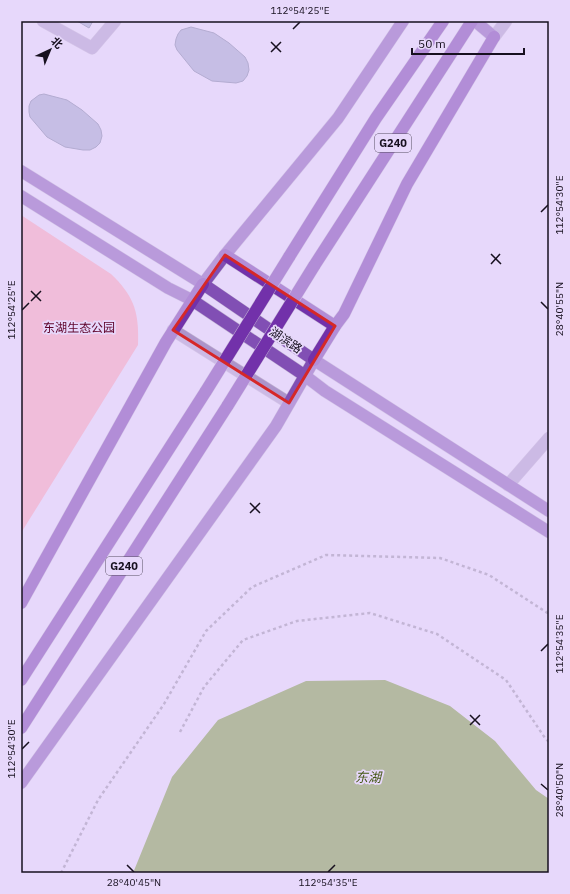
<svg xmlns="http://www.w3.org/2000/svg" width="570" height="894" font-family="'IBM Plex Sans','Noto Sans SC',sans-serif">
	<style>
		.green { fill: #fa9cb2 }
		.water { fill: #769235 }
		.building { fill: #9d9ec9; stroke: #75759e }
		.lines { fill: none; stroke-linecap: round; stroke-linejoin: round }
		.minor-casing { stroke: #c2b4d3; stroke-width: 13 }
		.major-casing { stroke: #c2b4d3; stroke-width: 13 }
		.highway-casing { stroke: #c2b4d3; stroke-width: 13 }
		.path { stroke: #978ba7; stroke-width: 2.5; stroke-dasharray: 3 3; stroke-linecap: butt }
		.minor { stroke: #ac94cb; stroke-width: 12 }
		.major { stroke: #814fb4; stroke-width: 12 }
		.highway { stroke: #7231aa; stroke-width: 12 }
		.highway-bridge-casing { stroke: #c2b4d3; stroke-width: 13; stroke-linecap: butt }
		.highway-bridge { stroke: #7231aa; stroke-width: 12 }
		.marked { fill: none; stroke: #d62828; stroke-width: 3; stroke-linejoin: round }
		.ticks { fill: none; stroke: #17101f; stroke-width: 1.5 }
		.labels { text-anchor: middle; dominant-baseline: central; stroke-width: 3.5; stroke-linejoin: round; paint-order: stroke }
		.shield { fill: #e7d8fb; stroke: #554c61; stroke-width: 1 }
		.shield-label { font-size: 11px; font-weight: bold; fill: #17101f }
		.park-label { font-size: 12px; fill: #5f032a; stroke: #e7d8fb }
		.street-label { font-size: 12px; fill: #17101f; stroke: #e7d8fb }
		.water-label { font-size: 13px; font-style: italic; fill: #455816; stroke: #e7d8fb }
		.neatline { fill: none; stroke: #17101f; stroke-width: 1.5 }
		.ticks-label { font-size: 10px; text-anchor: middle; fill: #17101f }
	</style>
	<rect width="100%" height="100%" fill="#e7d8fb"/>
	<path class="green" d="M21,215L111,274C135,297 139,313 138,345L21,533Z"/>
	<path class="water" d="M385,680L450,706L495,741L536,790L549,799V873H133L172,777L218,720L306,681Z"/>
	<g class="building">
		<path d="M77,21H93L89,28Z"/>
		<path d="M191,27L214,33L229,43L245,57L248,63L249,70L247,76L243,81L236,83L212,81L194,71L177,50L175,45L176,39L178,34L181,30Z"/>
		<path d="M44,94L67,100L82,110L98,124L101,130L102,136L100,143L96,147L90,150H83L65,147L47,137L30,117L29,112V106L31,101L39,95Z"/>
	</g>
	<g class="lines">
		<g class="minor-casing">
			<g id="minor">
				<path d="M43,21L92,48L115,21"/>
				<path d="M494,37L506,21"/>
				<path d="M173,330L289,403"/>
				<path d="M508,485L549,438"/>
			</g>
		</g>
		<g class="major-casing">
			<g id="major">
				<path d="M475,21L494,37"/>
				<path d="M21,171L203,284L314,360L549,511"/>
				<path d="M21,196L168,288L192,300L304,375L325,391L549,532"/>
				<path d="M203,284L225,255L338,118L403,21"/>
				<path d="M21,783L276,426L314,360"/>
			</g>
		</g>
		<g class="highway-casing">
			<g id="highway">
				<path d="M225,255L335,326"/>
				<path d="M289,257L376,118L443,21"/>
				<path d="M314,266L472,21"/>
				<path d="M314,360L335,326L344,314L407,184L494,37"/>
				<path d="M21,603L166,342L203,284"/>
				<path d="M21,680L206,391"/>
				<path d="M21,728L228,405"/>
			</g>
		</g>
		<g class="path">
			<path d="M180,732L204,687L243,640L297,621L370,613L437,634L506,680L545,738L549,742"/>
			<path d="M61,873L98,800L164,704L206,631L252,587L326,555L440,558L489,575L549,614"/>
		</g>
		<use href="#minor" class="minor"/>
		<use href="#major" class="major"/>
		<use href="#highway" class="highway"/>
		<g class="highway-bridge-casing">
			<g id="highway-bridge">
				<path d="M206,391L289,257"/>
				<path d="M228,405L314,266"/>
			</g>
		</g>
		<use href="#highway-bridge" class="highway-bridge"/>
	</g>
	<path d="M0 0H570V894H0ZM225,255L335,326L289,403L173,330Z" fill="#e7d8fb" fill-opacity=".55" fill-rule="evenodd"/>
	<path class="marked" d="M225,255L335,326L289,403L173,330Z"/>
	<path class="ticks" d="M293,29L300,22M271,42L281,52M271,52L281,42M541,212L548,205M491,254L501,264M491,264L500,254M31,291L41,301M31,301L41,291M541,302L548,309M22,310L29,303M250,503L260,513M250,513L260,503M541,651L548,644M470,715L480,725M470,725L480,715M22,749L29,742M541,784L548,790M127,865L134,872M328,872L335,865"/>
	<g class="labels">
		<g class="shield">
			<rect x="375" y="134" width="36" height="18" rx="3"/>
			<rect x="106" y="557" width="36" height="18" rx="3"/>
		</g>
		<g class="shield-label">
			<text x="393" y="143">G240</text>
			<text x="124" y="566">G240</text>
		</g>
		<g class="park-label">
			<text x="79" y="327">东湖生态公园</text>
		</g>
		<g class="street-label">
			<text transform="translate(286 340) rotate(34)">湖滨路</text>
		</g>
		<g class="water-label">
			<text x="368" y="777">东湖</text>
		</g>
	</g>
	<rect width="570" height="894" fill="none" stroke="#e7d8fb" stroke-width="44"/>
	<g transform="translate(50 50) rotate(44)" stroke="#e7d8fb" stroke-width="3" paint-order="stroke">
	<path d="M0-3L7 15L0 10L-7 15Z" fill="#17101f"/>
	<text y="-6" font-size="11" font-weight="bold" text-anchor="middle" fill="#17101f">北</text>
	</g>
	<path d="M412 48v6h112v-6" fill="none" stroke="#17101f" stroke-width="2"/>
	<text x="418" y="48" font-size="12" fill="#17101f" stroke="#e7d8fb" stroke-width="3" paint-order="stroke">50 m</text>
	<rect x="22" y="22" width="526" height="850" class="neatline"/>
	<g class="ticks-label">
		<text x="300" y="14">112°54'25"E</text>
		<text transform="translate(559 205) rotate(-90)" y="4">112°54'30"E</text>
		<text transform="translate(559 309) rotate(-90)" y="4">28°40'55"N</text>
		<text transform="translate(11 310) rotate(-90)" y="4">112°54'25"E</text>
		<text transform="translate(559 644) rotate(-90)" y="4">112°54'35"E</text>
		<text transform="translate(11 749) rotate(-90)" y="4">112°54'30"E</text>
		<text transform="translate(559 790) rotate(-90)" y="4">28°40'50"N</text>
		<text x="134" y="886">28°40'45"N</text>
		<text x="328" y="886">112°54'35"E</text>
	</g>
</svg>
